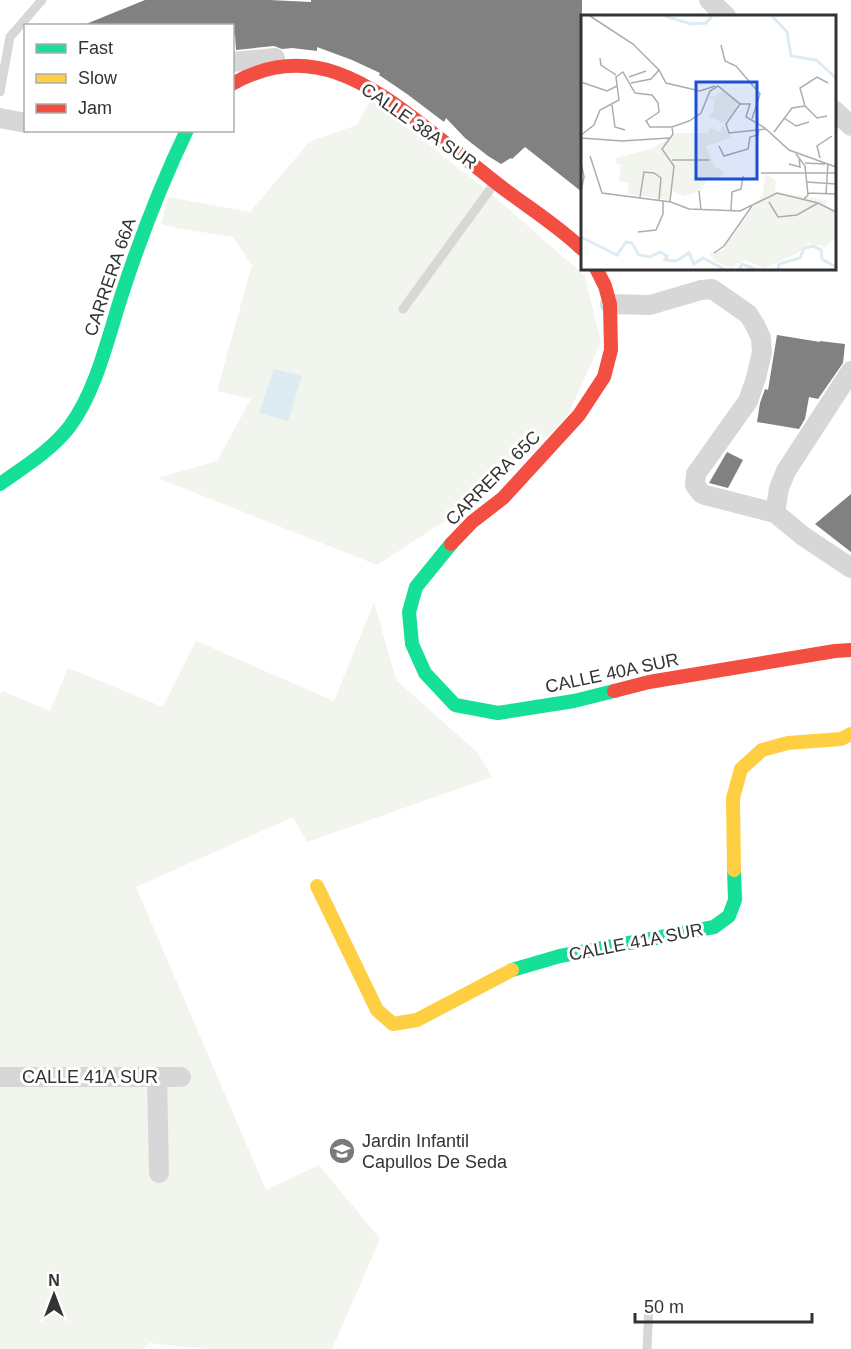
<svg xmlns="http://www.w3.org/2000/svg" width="851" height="1349" font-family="Helvetica,sans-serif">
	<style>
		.green { fill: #f1f5ed }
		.water { fill: #ddebf3 }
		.building { fill: #818181 }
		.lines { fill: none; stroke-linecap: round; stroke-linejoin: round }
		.lane { stroke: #d7d7d7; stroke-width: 9 }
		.street { stroke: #d7d7d7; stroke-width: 20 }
		.fast { stroke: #16e098; stroke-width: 14 }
		.slow { stroke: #ffcf43; stroke-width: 14 }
		.jam { stroke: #f24e42; stroke-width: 14 }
		.labels { text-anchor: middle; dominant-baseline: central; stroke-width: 6; stroke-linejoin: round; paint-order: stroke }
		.street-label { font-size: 18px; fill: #333; stroke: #fff }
		.poi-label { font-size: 18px; fill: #333; stroke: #fff; text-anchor: start }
		.inset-river { fill: none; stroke: #ddebf3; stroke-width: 3 }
		.inset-road { fill: none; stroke: #adadad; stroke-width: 1.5 }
		.view { fill: #1d4ed8; fill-opacity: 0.15; stroke: #1d4ed8; stroke-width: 3 }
		.inset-edge { fill: none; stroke: #333; stroke-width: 3 }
	</style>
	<rect width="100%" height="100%" fill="#fff"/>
	<g class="green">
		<path d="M371,100L488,191L585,276L601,342L567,417L488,493L377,565L158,478L217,461L251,399L217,391L252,265L233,237L177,228L161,224L168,197L250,212L310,141L357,125Z"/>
		<path d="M374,602L396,680L477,752L492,777L307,842L293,817L136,887L266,1190L319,1165L380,1239L332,1349H209L149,1343L142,1349H0V696L2,691L50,711L68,668L163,707L196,641L334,701Z"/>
	</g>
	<path class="water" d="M274,369L302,376L288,421L259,413Z"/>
	<g class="building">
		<path d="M145,0H269L311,2V0H582V192L525,147L512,159L511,158L501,164L488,156L465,138L446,118L444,122L407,94L379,75L380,73L352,60L317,47V51L292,48L282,49L274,46L236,50L235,35H234L233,26H86V24Z"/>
		<path d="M777,335L820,342V341L845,344L843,363L818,399L809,397L805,419L799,429L757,422L760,403L765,389L768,390Z"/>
		<path d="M727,452L743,460L728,488L709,483Z"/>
		<path d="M851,494V552L815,524Z"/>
	</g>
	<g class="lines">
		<g class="lane">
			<path d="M0,92L10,37L42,0"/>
			<path d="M403,309L494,184"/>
			<path d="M647,1349L649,1304"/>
		</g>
		<g class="street">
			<path d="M709,0L726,16"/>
			<path d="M232,62L275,58"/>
			<path d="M834,110L851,126"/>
			<path d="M0,118L26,123"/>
			<path d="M610,304L650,305L701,290L712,289L748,314L755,325L761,338L762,352L756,378L748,401L696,474L695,485L701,493L705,495L775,513L803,536L851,568"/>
			<path d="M775,513L779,488L786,471L851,371"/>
			<path d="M0,1077H181"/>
			<path d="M157,1077L159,1173"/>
		</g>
		<g class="fast">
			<path d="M0,484C24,467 52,450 70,426C97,390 109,333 123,291C141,236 162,182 187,130"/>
			<path d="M451,544L416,587L409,612L412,644L425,673L455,705L498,713L574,701L614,691"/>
			<path d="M512,970L560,956L714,927L729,916L735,900L734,870"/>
		</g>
		<g class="slow">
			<path d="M734,870L733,798L741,769L762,750L788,743L841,739L851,734"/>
			<path d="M317,886L377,1010L393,1024L417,1020L512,970"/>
		</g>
		<g class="jam">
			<path d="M232,84C309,40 369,83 430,131C452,148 474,165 495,182C524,205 555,223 582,249"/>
			<path d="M451,544L472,522L503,498L579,415L604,377L611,350L610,304L605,286L596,268"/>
			<path d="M614,691L649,682L835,651L851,650"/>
		</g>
	</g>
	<defs>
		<g id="school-disc" transform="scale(1.35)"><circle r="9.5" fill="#7a7a7a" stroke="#fff"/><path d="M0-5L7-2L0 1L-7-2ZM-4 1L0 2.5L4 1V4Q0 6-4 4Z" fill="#fff"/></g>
	</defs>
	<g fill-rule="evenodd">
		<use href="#school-disc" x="342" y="1151"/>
	</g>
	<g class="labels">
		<g class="street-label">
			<text transform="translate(419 126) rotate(35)">CALLE 38A SUR</text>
			<text transform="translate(110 277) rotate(-71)">CARRERA 66A</text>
			<text transform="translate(493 478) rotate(-45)">CARRERA 65C</text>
			<text transform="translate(612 673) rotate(-12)">CALLE 40A SUR</text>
			<text transform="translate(636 942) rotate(-11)">CALLE 41A SUR</text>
			<text x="90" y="1077">CALLE 41A SUR</text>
		</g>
		<g class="poi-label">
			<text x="362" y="1141">Jardin Infantil<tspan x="362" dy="21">Capullos De Seda</tspan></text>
		</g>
	</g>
	<g transform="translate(581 15)">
		<rect width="255" height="255" fill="#fff"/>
		<path d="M141,76L157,87L150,102L142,108L127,101L133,96V86L127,81L133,82ZM142,110L151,123L125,131L134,152L143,156L139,165L126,164L120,176L103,181L92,176L88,185L46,179L48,168L38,166L40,149L35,148V143L70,134L96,118H127L129,113L139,117ZM185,159L195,166L194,177L246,185L245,190L255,197V221L245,232L228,228L217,238L183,253L164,245L150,253L133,246L129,238L141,236L181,180Z" fill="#f1f5ed"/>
		<path class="inset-river" d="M84,1L110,9L125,8L131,1M191,1L206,17L210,41L235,45L255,63M0,222L36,240L45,227L51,228L58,240L69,242L79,237L86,241L84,245L95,246L108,238L113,249L122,243L143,254M158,254L161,249L174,254M197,254L198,249L219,243L223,233L232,231L240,235L241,244L255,252"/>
		<path class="inset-road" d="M9,1L52,29L78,55L85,68L119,76L134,71M140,30L144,46L155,51L179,79L171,104M19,43L20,50L35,60M48,62L65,56M0,67L26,76L36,71M50,68L70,64L78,55M159,89H169L165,102L184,113M31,90L34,112L44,115M224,91L219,73L236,62L247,68M224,91L236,103L246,101M203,103L215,111L228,107M193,117L211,93L224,91M0,120L13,110L19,95L38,85L35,62L42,57L54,78L71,80L77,88L78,97L65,106L69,112H91L108,106L120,98L129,76L137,71L159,89L145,109L148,118L185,114L208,135L255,152M0,123L41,126L88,123M138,131L143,141L167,134L169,122L177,120L178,114M215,139L224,151L227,180L223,184M9,141L21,178L90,187L108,194L159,196L196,178L237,188L255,197M239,143L236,131L251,121M91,145H128M0,147L3,162L0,176M224,148L244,149M208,149L219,152L218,143M180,158H255M226,167L255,169M118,176L120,195M227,178L254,179M245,179L247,148M59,182L63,157L73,158L80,163L78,185M89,186L93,151L81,134L92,119L91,112M188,187L197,202L216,200L237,188M150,195L151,177L160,174L162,161M57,217L75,215L82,199V186M133,238L143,231L171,191"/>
		<path class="view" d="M115,67H176V164H115Z"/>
		<rect width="255" height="255" class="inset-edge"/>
	</g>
	<rect x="24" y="24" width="210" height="108" fill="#ffffff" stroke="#adadad" stroke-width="1.5"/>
	<rect x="36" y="44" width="30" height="9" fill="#16e098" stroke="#adadad" stroke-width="1.5"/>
	<text x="78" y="54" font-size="18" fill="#333333">Fast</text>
	<rect x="36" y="74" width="30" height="9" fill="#ffcf43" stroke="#adadad" stroke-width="1.5"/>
	<text x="78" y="84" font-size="18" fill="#333333">Slow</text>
	<rect x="36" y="104" width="30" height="9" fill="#f24e42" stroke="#adadad" stroke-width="1.5"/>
	<text x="78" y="114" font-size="18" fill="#333333">Jam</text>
	<g transform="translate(54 1295)" stroke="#ffffff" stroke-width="4.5" paint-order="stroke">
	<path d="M0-4.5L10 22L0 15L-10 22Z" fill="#333333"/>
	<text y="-9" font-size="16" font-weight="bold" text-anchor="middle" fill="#333333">N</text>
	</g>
	<path d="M635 1313v9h177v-9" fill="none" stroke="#333333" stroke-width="3"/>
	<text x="644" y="1313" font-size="18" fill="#333333" stroke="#ffffff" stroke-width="4.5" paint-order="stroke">50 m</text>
</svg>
